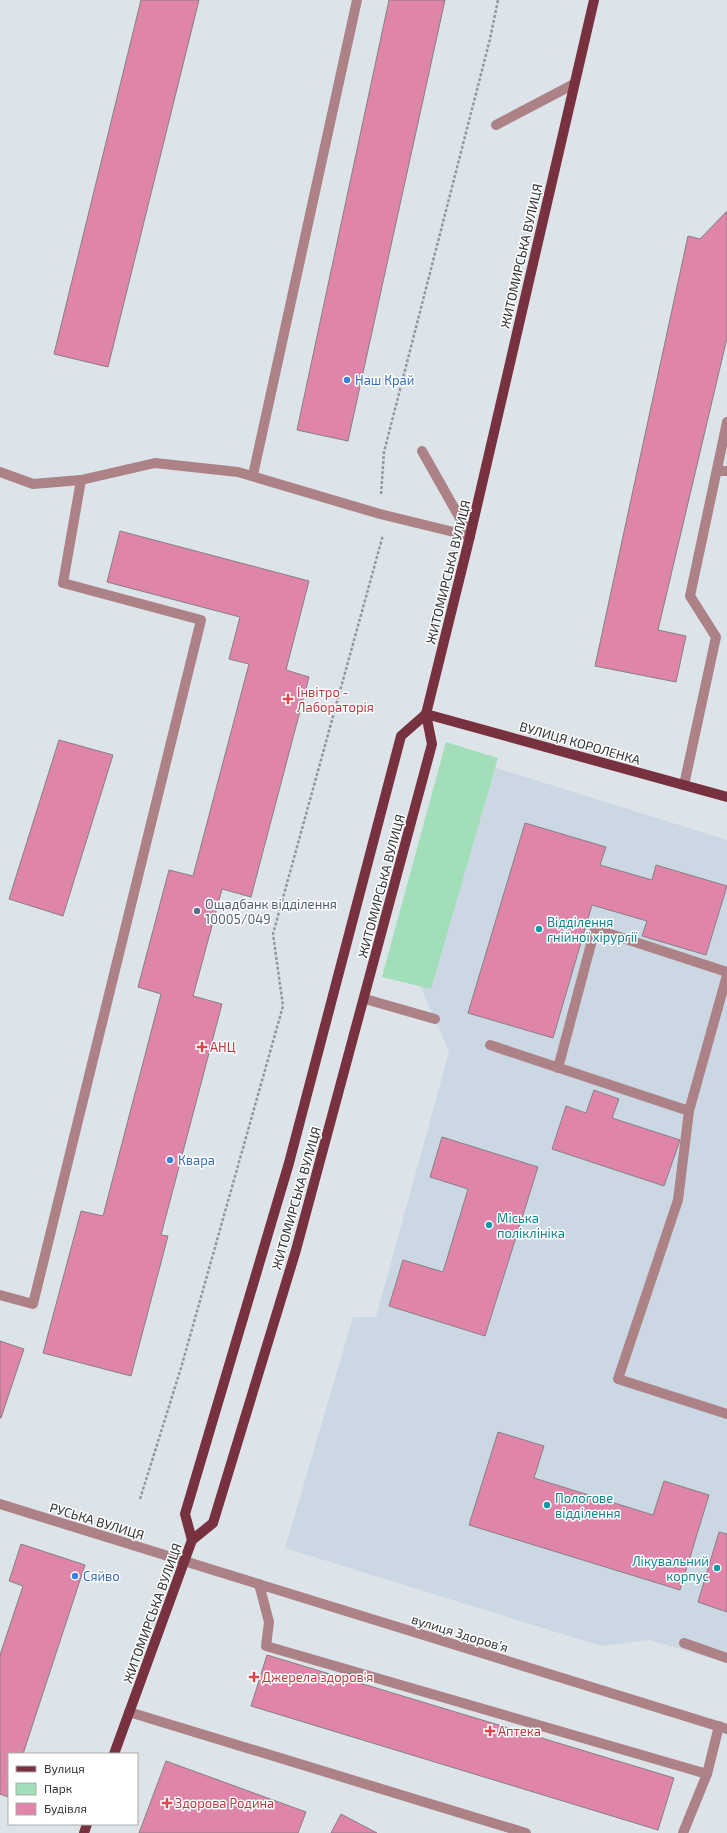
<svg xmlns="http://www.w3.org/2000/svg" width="727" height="1833" font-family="'Exo 2',sans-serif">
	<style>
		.built { fill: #cbd8e3 }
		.green { fill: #a2dfb9 }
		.building { fill: #df85aa; stroke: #877f82 }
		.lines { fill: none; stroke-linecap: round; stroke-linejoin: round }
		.path { stroke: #93989c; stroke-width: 2.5; stroke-dasharray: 3 2; stroke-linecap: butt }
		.minor { stroke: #ad8287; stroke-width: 10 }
		.major { stroke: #78313f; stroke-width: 10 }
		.shop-dot { fill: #3f7fe0; stroke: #fff; stroke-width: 1.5 }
		.health-dot { fill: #e0444e; stroke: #fff; stroke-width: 1.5 }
		.service-dot { fill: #5c6f8a; stroke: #fff; stroke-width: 1.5 }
		.culture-dot { fill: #0f9aa8; stroke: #fff; stroke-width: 1.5 }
		.labels { text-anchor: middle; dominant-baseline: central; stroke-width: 3; stroke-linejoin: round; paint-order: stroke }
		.street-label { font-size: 13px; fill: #303335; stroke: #fff }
		.shop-label { font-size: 13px; fill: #366cbe; stroke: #fff; text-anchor: start }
		.health-label { font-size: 13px; fill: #be3a42; stroke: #fff; text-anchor: start }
		.service-label { font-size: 13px; fill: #4e5e75; stroke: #fff; text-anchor: start }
		.culture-label { font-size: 13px; fill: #0d838f; stroke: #fff; text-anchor: start }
	</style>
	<rect width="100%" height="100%" fill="#dce3e9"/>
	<path class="built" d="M468,759L727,840V1663L649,1640L601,1646L285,1548L353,1317H376L449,1052L416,976Z"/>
	<path class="green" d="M446,742L498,758L431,989L382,977Z"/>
	<g class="building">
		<path d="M141,0H199L108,367L54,354Z"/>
		<path d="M389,0H445L348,441L297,430Z"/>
		<path d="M727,211V338L658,630L686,636L676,682L595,666L688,236L700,239Z"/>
		<path d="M120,531L309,581L286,670L309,677L251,897L222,889L193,996L222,1004L161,1235L168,1236L131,1376L43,1353L81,1211L103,1216L161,994L138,987L169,870L193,876L249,664L229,659L240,617L107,582Z"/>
		<path d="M59,740L113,755L63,916L9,899Z"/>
		<path d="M525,823L606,847L600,865L652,880L656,865L727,886L706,955L642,936L647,921L592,905L553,1038L468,1013Z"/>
		<path d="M594,1090L619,1099L612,1118L680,1140L664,1186L552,1149L566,1106L586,1113Z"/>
		<path d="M442,1137L538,1167L485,1336L389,1306L403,1260L443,1272L468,1189L430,1177Z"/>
		<path d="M0,1341L24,1349L1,1418H0Z"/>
		<path d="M498,1432L544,1446L534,1478L653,1515L664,1481L709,1495L680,1590L469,1525Z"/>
		<path d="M719,1532L727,1534V1612L698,1602Z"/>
		<path d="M21,1544L85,1565L23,1754H9L8,1797L0,1794V1655L23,1586L9,1581Z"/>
		<path d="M267,1655L674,1778L658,1830L251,1706Z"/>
		<path d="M166,1761L306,1812L298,1833H139Z"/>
		<path d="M341,1814L377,1833H331Z"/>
	</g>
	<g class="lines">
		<g class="path">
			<path d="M381,494L384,452L490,39L498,0"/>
			<path d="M140,1499L181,1368L283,1006L273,934L383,535"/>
		</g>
		<g class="minor">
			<path d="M496,125L574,84"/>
			<path d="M422,451L470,536"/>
			<path d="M717,471H727"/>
			<path d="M0,472L33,484L81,480L155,463L238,472L380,514L470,536"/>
			<path d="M253,475L357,0"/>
			<path d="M684,785L716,637L690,596L727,422"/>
			<path d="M365,999L435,1019"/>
			<path d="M490,1045L689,1111L727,975"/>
			<path d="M558,1068L595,929L727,972"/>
			<path d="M689,1111L678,1200L618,1379L727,1414"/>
			<path d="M0,1295L33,1304L201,620L63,583L81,480"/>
			<path d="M0,1504L727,1729"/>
			<path d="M259,1584L269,1622L266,1646L707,1774"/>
			<path d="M684,1643L727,1658"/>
			<path d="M129,1712L526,1833"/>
			<path d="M683,1833L707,1774L719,1726"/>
		</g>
		<g class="major">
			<path d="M426,714L727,797"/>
			<path d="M192,1540L185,1514L289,1163L401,736L426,714"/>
			<path d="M114,1754L192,1540L213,1523L296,1250L432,744L426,714L470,536L594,0"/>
			<path d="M84,1833L87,1824"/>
		</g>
	</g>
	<g class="shop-dot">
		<circle cx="347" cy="380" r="4"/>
		<circle cx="170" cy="1160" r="4"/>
		<circle cx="75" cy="1576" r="4"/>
	</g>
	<g class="health-dot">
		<path d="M286 693h4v4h4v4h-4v4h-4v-4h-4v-4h4z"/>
		<path d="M200 1041h4v4h4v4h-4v4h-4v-4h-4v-4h4z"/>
		<path d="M252 1671h4v4h4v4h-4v4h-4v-4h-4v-4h4z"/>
		<path d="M488 1725h4v4h4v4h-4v4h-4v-4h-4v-4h4z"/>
		<path d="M165 1797h4v4h4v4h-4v4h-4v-4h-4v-4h4z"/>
	</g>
	<circle class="service-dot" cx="197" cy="911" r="4"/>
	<g class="culture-dot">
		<circle cx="539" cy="929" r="4"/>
		<circle cx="489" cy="1225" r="4"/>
		<circle cx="547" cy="1505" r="4"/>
		<circle cx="717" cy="1568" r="4"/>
	</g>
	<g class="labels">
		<g class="street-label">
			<text transform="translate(521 256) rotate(-77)">ЖИТОМИРСЬКА ВУЛИЦЯ</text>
			<text transform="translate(448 572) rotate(-76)">ЖИТОМИРСЬКА ВУЛИЦЯ</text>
			<text transform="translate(580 743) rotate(16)">ВУЛИЦЯ КОРОЛЕНКА</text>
			<text transform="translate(381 886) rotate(-75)">ЖИТОМИРСЬКА ВУЛИЦЯ</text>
			<text transform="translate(296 1198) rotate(-74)">ЖИТОМИРСЬКА ВУЛИЦЯ</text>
			<text transform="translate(97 1521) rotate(17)">РУСЬКА ВУЛИЦЯ</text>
			<text transform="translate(152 1613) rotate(-70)">ЖИТОМИРСЬКА ВУЛИЦЯ</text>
			<text transform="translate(460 1633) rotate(17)">вулиця Здоровʼя</text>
		</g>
		<g class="shop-label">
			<text x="355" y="380">Наш Край</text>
			<text x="178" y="1160">Квара</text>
			<text x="83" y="1576">Сяйво</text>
		</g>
		<g class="health-label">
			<text x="297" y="692">Інвітро -<tspan x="297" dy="15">Лабораторія</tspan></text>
			<text x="210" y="1047">АНЦ</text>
			<text x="262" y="1677">Джерела здоров'я</text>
			<text x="498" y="1731">Аптека</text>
			<text x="175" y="1803">Здорова Родина</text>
		</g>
		<g class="service-label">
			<text x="205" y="904">Ощадбанк відділення<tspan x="205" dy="15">10005/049</tspan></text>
		</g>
		<g class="culture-label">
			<text x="547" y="922">Відділення<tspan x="547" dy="15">гнійної хірургії</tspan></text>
			<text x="497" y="1218">Міська<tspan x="497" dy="15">поліклініка</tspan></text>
			<text x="555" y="1498">Пологове<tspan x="555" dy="15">відділення</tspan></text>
			<text x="709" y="1561" text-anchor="end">Лікувальний<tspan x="709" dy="15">корпус</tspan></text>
		</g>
	</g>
	<rect x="8" y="1753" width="130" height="72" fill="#ffffff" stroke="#acadae"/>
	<rect x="16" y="1766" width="20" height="6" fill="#78313f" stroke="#acadae"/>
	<text x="44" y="1773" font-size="12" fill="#303335">Вулиця</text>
	<rect x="16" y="1783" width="20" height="12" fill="#a2dfb9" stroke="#acadae"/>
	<text x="44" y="1793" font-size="12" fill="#303335">Парк</text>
	<rect x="16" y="1803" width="20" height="12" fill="#df85aa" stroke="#acadae"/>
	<text x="44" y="1813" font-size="12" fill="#303335">Будівля</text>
</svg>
